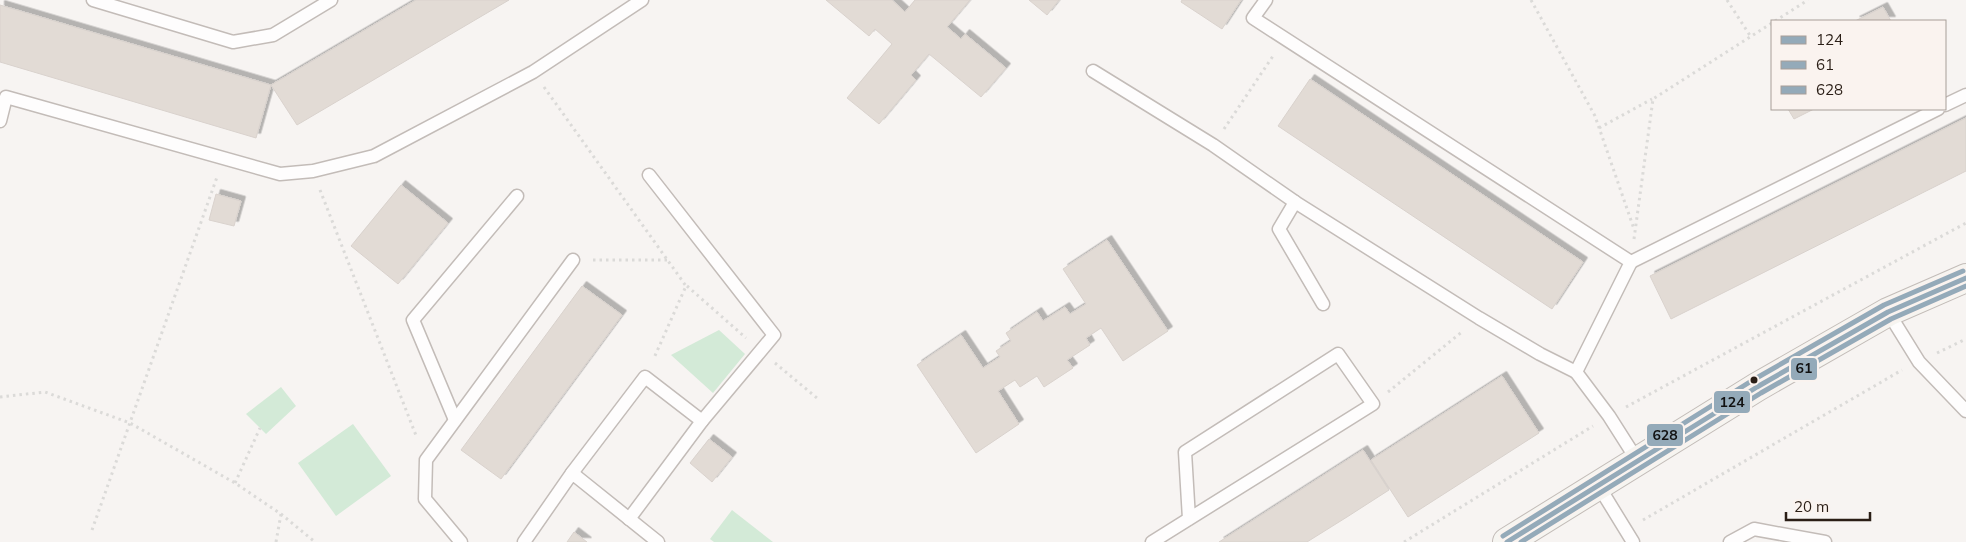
<svg xmlns="http://www.w3.org/2000/svg" width="1966" height="542" font-family="Mulish,sans-serif">
	<style>
		.green { fill: #d3ead7 }
		.building { fill: #e2dbd5; stroke: #d9d2cd; filter: url(#shadow) }
		.lines { fill: none; stroke-linecap: round; stroke-linejoin: round }
		.lane-casing { stroke: #c3bcb8; stroke-width: 15 }
		.secondary-casing { stroke: #c3bcb8; stroke-width: 30 }
		.path { stroke: #dbdad8; stroke-width: 3; stroke-dasharray: 2.5 4; stroke-linecap: butt }
		.lane { stroke: #fefdfd; stroke-width: 12 }
		.secondary { stroke: #f6f5f1; stroke-width: 28 }
		.bus-1-casing { stroke: #faf3ef; stroke-width: 9 }
		.bus-2-casing { stroke: #faf3ef; stroke-width: 9 }
		.bus-3-casing { stroke: #faf3ef; stroke-width: 9 }
		.bus-1 { stroke: #94aab9; stroke-width: 5 }
		.bus-2 { stroke: #94aab9; stroke-width: 5 }
		.bus-3 { stroke: #94aab9; stroke-width: 5 }
		.bus-dot { fill: #2a1e16; stroke: #faf3ef; stroke-width: 2 }
		.line-badge { stroke: #faf3ef; stroke-width: 2 }
		.pale-badge-label { font-size: 14px; text-anchor: middle; font-weight: bold; fill: #111 }
	</style>
	<defs>
		<filter id="shadow"><feDropShadow dx="4.5" dy="-4.5" stdDeviation="0" flood-color="#0004"/></filter>
	</defs>
	<rect width="100%" height="100%" fill="#f7f4f2"/>
	<g class="green">
		<path d="M719,330L745,354L713,393L671,355Z"/>
		<path d="M281,387L296,406L266,434L246,414Z"/>
		<path d="M353,424L391,476L336,516L298,463Z"/>
		<path d="M732,510L773,542H714L710,539Z"/>
	</g>
	<g class="building">
		<path d="M416,0H509L297,125L271,85Z"/>
		<path d="M826,0H892L905,12L915,0H970L947,27L961,39L965,34L1006,68L981,97L929,54L911,75L916,80L879,124L847,98L892,44L875,29L869,36Z"/>
		<path d="M1029,0H1059L1047,15Z"/>
		<path d="M1182,0H1241L1222,29L1181,2Z"/>
		<path d="M0,5L271,85L256,138L0,62Z"/>
		<path d="M1883,7L1891,21H1855Z"/>
		<path d="M1310,79L1583,262L1552,309L1278,126Z"/>
		<path d="M1788,109H1814L1794,119Z"/>
		<path d="M1966,118V171L1671,319L1650,276Z"/>
		<path d="M401,185L448,223L398,284L351,246Z"/>
		<path d="M216,194L241,201L234,226L209,220Z"/>
		<path d="M1107,240L1168,331L1123,361L1101,328L1086,338L1090,345L1067,360L1073,368L1044,387L1037,376L1020,387L1015,380L998,391L1019,424L976,453L917,365L961,335L983,368L1000,357L996,351L1011,341L1006,333L1037,312L1043,321L1065,307L1070,314L1086,304L1063,269Z"/>
		<path d="M582,286L622,315L501,479L461,450Z"/>
		<path d="M1502,376L1539,433L1408,517L1371,460Z"/>
		<path d="M709,439L732,457L712,482L690,463Z"/>
		<path d="M1363,450L1389,490L1347,517L1307,542H1219Z"/>
		<path d="M574,532L587,542H567Z"/>
	</g>
	<g class="lines">
		<g class="lane-casing">
			<g id="lane">
				<path d="M93,0L233,42L273,35L331,0"/>
				<path d="M1266,0L1253,18L1631,262L1576,372L1609,416L1637,460"/>
				<path d="M1093,71L1213,145L1295,202L1479,318L1540,354L1576,372"/>
				<path d="M1945,105L1966,95"/>
				<path d="M0,121L6,97L280,174L313,171L374,156L533,72L642,0"/>
				<path d="M649,175L774,335L702,421"/>
				<path d="M1295,202L1279,229L1323,304"/>
				<path d="M1631,262L1938,109"/>
				<path d="M1888,312L1919,362L1966,411"/>
				<path d="M455,420L413,320L517,196"/>
				<path d="M572,473L645,377L702,421L629,519"/>
				<path d="M1598,485L1633,542"/>
				<path d="M461,542L425,499L426,460L573,260"/>
				<path d="M524,542L572,473L658,542"/>
				<path d="M1152,542L1373,404L1338,354L1185,452L1189,519"/>
				<path d="M1730,542L1754,529L1825,542"/>
			</g>
		</g>
		<g class="secondary-casing">
			<path id="secondary" d="M1507,542L1757,387L1888,312L1966,278"/>
		</g>
		<g class="path">
			<path d="M1531,0L1595,116L1634,229"/>
			<path d="M1727,0L1751,37"/>
			<path d="M1775,21L1808,0"/>
			<path d="M544,87L686,286L654,358"/>
			<path d="M1599,128L1652,99"/>
			<path d="M1224,129L1273,56"/>
			<path d="M320,190L417,438"/>
			<path d="M1634,239L1653,99L1772,23"/>
			<path d="M593,260H667"/>
			<path d="M687,286L746,338"/>
			<path d="M1937,353L1966,339"/>
			<path d="M775,363L817,398"/>
			<path d="M1388,392L1463,331"/>
			<path d="M0,397L45,392L130,423L235,483L281,514L315,542"/>
			<path d="M1626,407L1966,223"/>
			<path d="M235,483L260,428"/>
			<path d="M1643,520L1902,370"/>
			<path d="M92,530L217,177"/>
			<path d="M276,542L281,514"/>
			<path d="M1404,542L1593,426"/>
		</g>
		<use href="#lane" class="lane"/>
		<use href="#secondary" class="secondary"/>
		<g class="bus-1-casing">
			<path id="bus-1" d="M1507,542L1757,387L1888,312L1966,278"/>
		</g>
		<g class="bus-2-casing">
			<path id="bus-2" d="M1521,542L1761,393L1891,319L1966,286"/>
		</g>
		<g class="bus-3-casing">
			<path id="bus-3" d="M1503,536L1753,380L1884,305L1963,271"/>
		</g>
		<use href="#bus-1" class="bus-1"/>
		<use href="#bus-2" class="bus-2"/>
		<use href="#bus-3" class="bus-3"/>
	</g>
	<circle class="bus-dot" cx="1754" cy="380" r="4.5"/>
	<g class="line-badge">
		<rect x="1790" y="357" width="28" height="24" rx="5" fill="#94aab9"/>
		<rect x="1713" y="390" width="38" height="24" rx="5" fill="#94aab9"/>
		<rect x="1646" y="423" width="38" height="24" rx="5" fill="#94aab9"/>
	</g>
	<g class="pale-badge-label">
		<text x="1804" y="373">61</text>
		<text x="1732" y="407">124</text>
		<text x="1665" y="440">628</text>
	</g>
	<rect x="1771" y="20" width="175" height="90" fill="#faf3ef" stroke="#a79e98"/>
	<rect x="1781" y="36" width="25" height="8" fill="#94aab9" stroke="#a79e98"/>
	<text x="1816" y="45" font-size="15" fill="#2a1e16">124</text>
	<rect x="1781" y="61" width="25" height="8" fill="#94aab9" stroke="#a79e98"/>
	<text x="1816" y="70" font-size="15" fill="#2a1e16">61</text>
	<rect x="1781" y="86" width="25" height="8" fill="#94aab9" stroke="#a79e98"/>
	<text x="1816" y="95" font-size="15" fill="#2a1e16">628</text>
	<path d="M1786 512v8h84v-8" fill="none" stroke="#2a1e16" stroke-width="2.5"/>
	<text x="1794" y="512" font-size="15" fill="#2a1e16" stroke="#faf3ef" stroke-width="4" paint-order="stroke">20 m</text>
</svg>
